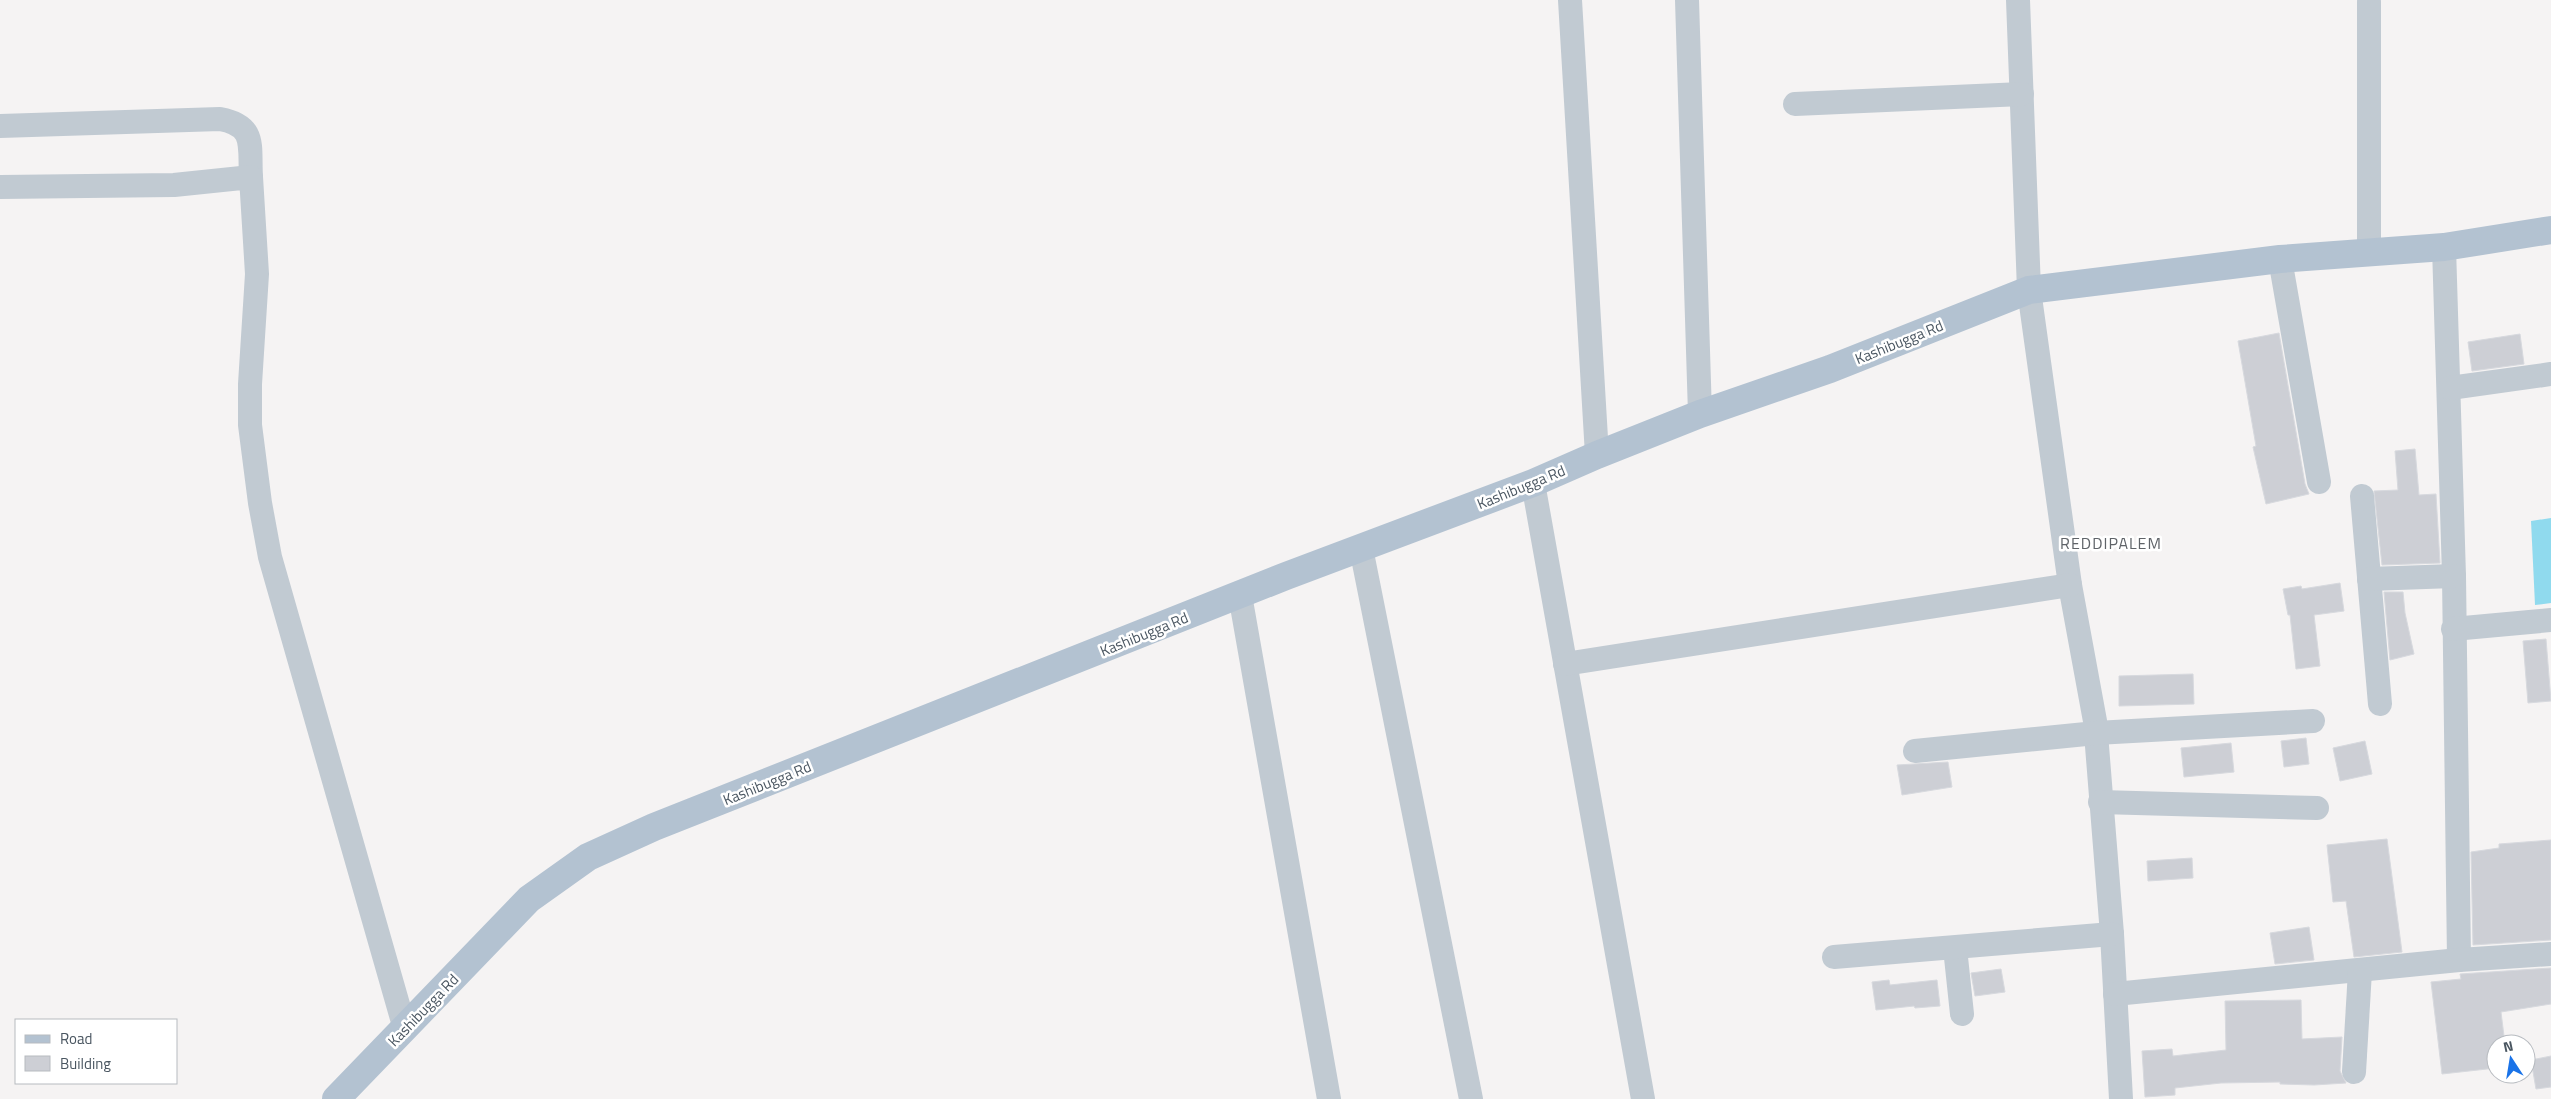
<svg xmlns="http://www.w3.org/2000/svg" width="2551" height="1099" font-family="'Titillium Web',sans-serif">
	<style>
		.water { fill: #90daee }
		.building { fill: #cdcfd5; stroke: #d7d9de }
		.lines { fill: none; stroke-linecap: round; stroke-linejoin: round }
		.minor { stroke: #c1cad2; stroke-width: 24 }
		.major { stroke: #b3c2d1; stroke-width: 28 }
		.labels { text-anchor: middle; dominant-baseline: central; stroke-width: 5; stroke-linejoin: round; paint-order: stroke }
		.street-label { font-size: 15px; fill: #4a5661; stroke: #fff }
		.neighbourhood-label { font-size: 16px; letter-spacing: 1px; fill: #5f6368; stroke: #fff }
	</style>
	<rect width="100%" height="100%" fill="#f5f3f3"/>
	<path class="water" d="M2551,518V603L2535,605L2531,521Z"/>
	<g class="building">
		<path d="M2279,333L2305,484L2309,494L2266,504L2253,447L2256,446L2238,341Z"/>
		<path d="M2520,334L2524,364L2472,371L2468,342Z"/>
		<path d="M2415,449L2419,495L2436,494L2440,563L2382,565L2374,491L2398,490L2395,451Z"/>
		<path d="M2340,583L2344,611L2314,615L2320,666L2296,669L2290,615H2288L2283,589L2301,586L2302,589Z"/>
		<path d="M2384,592H2403L2405,613L2414,654L2390,660Z"/>
		<path d="M2546,639L2551,701L2528,703L2523,641Z"/>
		<path d="M2193,674L2194,704L2119,706V676Z"/>
		<path d="M2306,738L2309,764L2284,767L2281,741Z"/>
		<path d="M2365,741L2372,774L2340,781L2333,748Z"/>
		<path d="M2231,743L2234,772L2184,777L2181,748Z"/>
		<path d="M1948,762L1952,787L1902,795L1897,765Z"/>
		<path d="M2387,839L2402,952L2354,957L2346,901L2333,902L2327,845Z"/>
		<path d="M2551,840V940L2473,945L2471,852L2499,848V844Z"/>
		<path d="M2192,858L2193,878L2148,881L2147,861Z"/>
		<path d="M2309,927L2314,960L2275,964L2270,933Z"/>
		<path d="M2551,968V1004L2501,1012L2505,1044H2496V1068L2442,1074L2431,982L2461,979L2460,974Z"/>
		<path d="M2001,969L2005,992L1975,996L1971,973Z"/>
		<path d="M1889,980L1890,985L1937,980L1940,1006L1915,1008L1914,1006L1876,1010L1872,982Z"/>
		<path d="M2301,1000L2302,1039L2342,1037L2340,1071L2346,1083L2314,1085L2280,1084V1082L2221,1083L2175,1088V1095L2145,1097L2142,1051L2172,1049L2173,1056L2226,1050L2225,1001Z"/>
		<path d="M2551,1056V1087L2536,1089L2531,1060Z"/>
	</g>
	<g class="lines">
		<g class="minor">
			<path d="M1570,0L1597,455"/>
			<path d="M1687,0L1700,414"/>
			<path d="M2018,0L2029,290L2070,585L2095,721L2112,934L2121,1099"/>
			<path d="M2369,2V253"/>
			<path d="M1795,104L2022,94"/>
			<path d="M0,126L220,119C257,126 249,146 251,177"/>
			<path d="M0,187L174,185L251,177L257,274L250,384V425L260,503L270,557L405,1029"/>
			<path d="M2444,247L2454,576L2459,960"/>
			<path d="M2280,259L2319,482"/>
			<path d="M2450,388L2551,374"/>
			<path d="M1533,483L1643,1099"/>
			<path d="M2362,496L2380,704"/>
			<path d="M1361,548L1471,1099"/>
			<path d="M2369,579L2454,576"/>
			<path d="M1240,595L1329,1099"/>
			<path d="M2453,629L2551,620"/>
			<path d="M1565,664L2070,585"/>
			<path d="M1915,751L2096,733L2313,721"/>
			<path d="M2100,802L2317,808"/>
			<path d="M1955,948L1962,1014"/>
			<path d="M1834,957L2112,934"/>
			<path d="M2115,994L2459,960L2551,954"/>
			<path d="M2354,1072L2360,971"/>
		</g>
		<path class="major" d="M336,1099L529,899L588,857L654,827L1286,576L1533,483L1597,455L1700,414L1830,369L2029,290L2280,259L2444,247L2551,230"/>
	</g>
	<g class="labels">
		<g class="street-label">
			<text transform="translate(1899 342) rotate(-22)">Kashibugga Rd</text>
			<text transform="translate(1521 487) rotate(-22)">Kashibugga Rd</text>
			<text transform="translate(1144 634) rotate(-22)">Kashibugga Rd</text>
			<text transform="translate(767 783) rotate(-22)">Kashibugga Rd</text>
			<text transform="translate(423 1010) rotate(-46)">Kashibugga Rd</text>
		</g>
		<g class="neighbourhood-label">
			<text x="2111" y="543">REDDIPALEM</text>
		</g>
	</g>
	<rect x="15" y="1019" width="162" height="65" fill="#ffffff" stroke="#b7bbc0"/>
	<rect x="25" y="1035" width="25" height="8" fill="#b3c2d1" stroke="#b7bbc0"/>
	<text x="60" y="1044" font-size="15" fill="#4a5661">Road</text>
	<rect x="25" y="1056" width="25" height="15" fill="#cdcfd5" stroke="#b7bbc0"/>
	<text x="60" y="1069" font-size="15" fill="#4a5661">Building</text>
	<g transform="translate(2511 1059) rotate(348)"><circle r="24" fill="#ffffff" stroke="#b7bbc0"/>
	<path d="M0-4L9 19L0 12L-9 19Z" fill="#1a73e8"/>
	<text y="-8" font-size="14" font-weight="bold" text-anchor="middle" fill="#4a5661">N</text>
	</g>
</svg>
